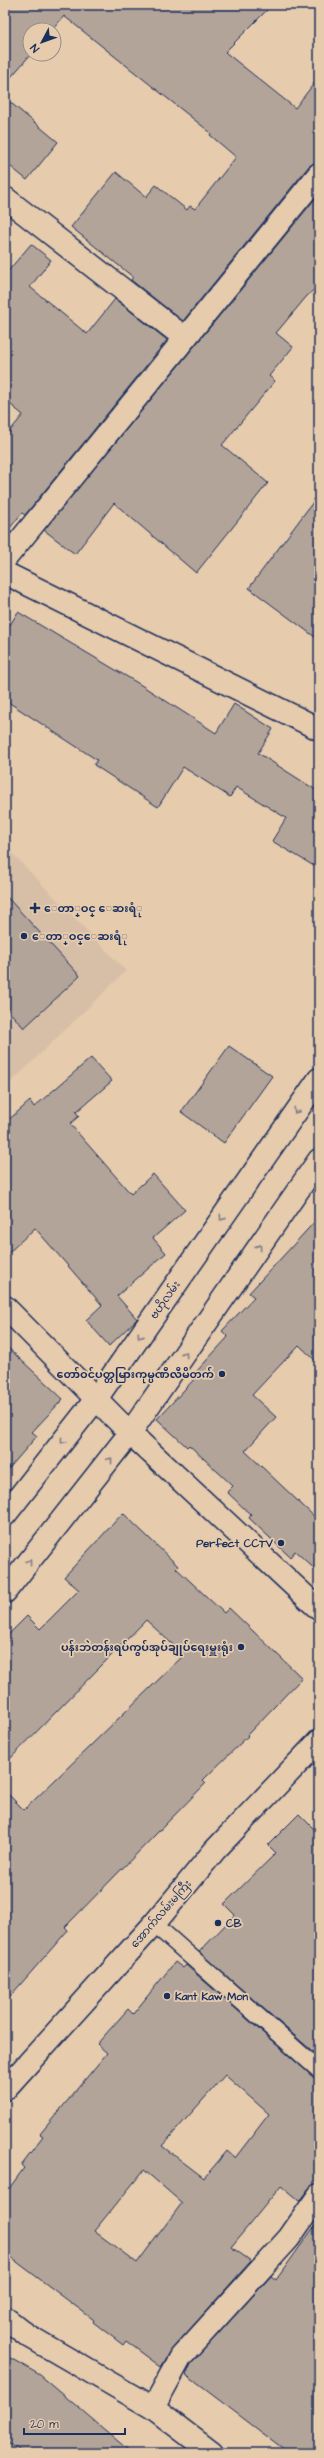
<svg xmlns="http://www.w3.org/2000/svg" width="324" height="2458" font-family="'Architects Daughter','Noto Sans Myanmar',sans-serif">
	<style>
		.built { fill: #d7bfa7 }
		.building { fill: #b3a499; stroke: #1b2f5e; fill-rule: evenodd }
		.lines { fill: none; stroke-linecap: round; stroke-linejoin: round }
		.lane-casing { stroke: #1b2f5e; stroke-width: 19 }
		.street-casing { stroke: #1b2f5e; stroke-width: 25 }
		.secondary-casing { stroke: #1b2f5e; stroke-width: 25 }
		.lane { stroke: #e6cbad; stroke-width: 16 }
		.street { stroke: #e6cbad; stroke-width: 22 }
		.secondary { stroke: #e6cbad; stroke-width: 22 }
		.oneway { stroke: #807d86 }
		.poi-dot { fill: #1b2f5e; stroke: #e6cbad; stroke-width: 1.5 }
		.labels { text-anchor: middle; dominant-baseline: central; stroke-width: 3.5; stroke-linejoin: round; paint-order: stroke }
		.poi-label { font-size: 11px; font-weight: bold; fill: #1b2f5e; stroke: #e6cbad; text-anchor: start }
		.street-label { font-size: 11px; fill: #1b2f5e; stroke: #e6cbad }
	</style>
	<rect width="100%" height="100%" fill="#e6cbad"/>
	<filter id="ink" filterUnits="userSpaceOnUse"><feTurbulence type="fractalNoise" baseFrequency=".025" numOctaves="2"/><feDisplacementMap in="SourceGraphic" scale="8" xChannelSelector="R" yChannelSelector="G"/><feConvolveMatrix kernelMatrix="1 2 1 2 8 2 1 2 1" color-interpolation-filters="sRGB"/></filter>
	<g filter="url(#ink)">
		<path class="built" d="M5,846L126,971L5,1088Z"/>
		<g class="building">
			<path d="M5,5H272L225,52L295,108L319,77V162L309,166L183,321L131,280L133,277L71,227L116,172L146,197L156,185L187,210L190,206L195,209L236,157L210,135L211,133L64,16L52,30H30L31,54L5,84Z"/>
			<path d="M5,98L58,142L27,180L5,162Z"/>
			<path d="M319,194V285L307,296L276,333L293,347L269,376L275,381L222,445L268,483L196,573L114,503L75,554L44,530Z"/>
			<path d="M31,244L51,260L30,287L87,334L115,299L167,340L25,515L22,513L5,534V437L23,415L5,400V267L9,270Z"/>
			<path d="M319,494V640L249,588Z"/>
			<path d="M18,612L141,685L216,733L234,704L273,729L258,753L319,792V869L272,841L286,818L236,787L230,797L183,767L158,807L94,765L97,760L5,700V633Z"/>
			<path d="M5,895L80,976L24,1028L5,1007Z"/>
			<path d="M229,1046L272,1076L224,1143L181,1112Z"/>
			<path d="M91,1058L112,1081L76,1112L79,1116L70,1124L131,1194L153,1174L185,1210L153,1238L166,1253L117,1296L137,1319L109,1346L86,1320L102,1305L35,1228L5,1256V1123L30,1101L34,1107Z"/>
			<path d="M319,1217V1364L299,1345L252,1395L276,1417L245,1451L319,1521V1573L295,1551L290,1557L249,1518L251,1515L227,1492L233,1486L189,1445L187,1447L157,1419L199,1374L196,1372L228,1337L222,1331L254,1297L249,1293Z"/>
			<path d="M5,1345L63,1399L32,1432L37,1436L5,1473Z"/>
			<path d="M123,1513L178,1566L176,1568L224,1613L229,1608L302,1678L247,1735L248,1736L203,1780L206,1783L65,1927L68,1930L5,2002V1791L24,1810L184,1655L146,1620L5,1764V1638L27,1616L40,1629L79,1590L64,1577Z"/>
			<path d="M299,1814L319,1834V2057L199,1952L235,1915L224,1904L276,1853L268,1845Z"/>
			<path d="M175,1962L183,1968L186,1965L313,2077L319,2079V2183L309,2188L299,2201L281,2186L231,2247L251,2261L172,2349L161,2367L126,2341L123,2345L93,2322L94,2320L5,2253V2194L24,2168L21,2165L43,2136L40,2134L107,2053L97,2044L128,2009L133,2014ZM225,2075L269,2114L235,2158L227,2151L204,2178L162,2146ZM144,2170L182,2203L137,2263L94,2231Z"/>
			<path d="M319,2220V2453H289L186,2375L191,2364L271,2276L276,2280Z"/>
			<path d="M5,2355L40,2375L132,2453H24L5,2442Z"/>
		</g>
		<g class="lines">
			<g class="lane-casing">
				<path id="lane" d="M154,1924L319,2070"/>
			</g>
			<g class="street-casing">
				<g id="street">
					<path d="M5,198L185,338"/>
					<path d="M5,559L319,174"/>
					<path d="M5,573L319,729"/>
					<path d="M5,1307L130,1433L319,1609"/>
					<path d="M5,1515L96,1399L319,1079"/>
					<path d="M5,1592L130,1433L319,1160"/>
					<path d="M5,2318L27,2335L153,2408L212,2453"/>
					<path d="M153,2408L181,2357L289,2238L319,2195"/>
				</g>
			</g>
			<g class="secondary-casing">
				<path id="secondary" d="M5,2089L154,1924L215,1850L319,1741"/>
			</g>
			<use href="#lane" class="lane"/>
			<use href="#street" class="street"/>
			<use href="#secondary" class="secondary"/>
		</g>
		<defs><path id="oneway-chevron" d="M-2-3.5L2.5 0L-2 3.5" fill="none" stroke-width="1.6" stroke-linecap="round" stroke-linejoin="round"/></defs>
		<g class="oneway">
			<use href="#oneway-chevron" transform="translate(296 1111) rotate(125)"/>
			<use href="#oneway-chevron" transform="translate(222 1218) rotate(125)"/>
			<use href="#oneway-chevron" transform="translate(259 1247) rotate(-55)"/>
			<use href="#oneway-chevron" transform="translate(140 1336) rotate(125)"/>
			<use href="#oneway-chevron" transform="translate(185 1354) rotate(-55)"/>
			<use href="#oneway-chevron" transform="translate(63 1441) rotate(128)"/>
			<use href="#oneway-chevron" transform="translate(110 1460) rotate(-52)"/>
			<use href="#oneway-chevron" transform="translate(29 1562) rotate(-52)"/>
		</g>
	</g>
	<g class="poi-dot">
		<path d="M33 902h4v4h4v4h-4v4h-4v-4h-4v-4h4z"/>
		<circle cx="24" cy="936" r="4"/>
		<circle cx="222" cy="1374" r="4"/>
		<circle cx="281" cy="1543" r="4"/>
		<circle cx="241" cy="1647" r="4"/>
		<circle cx="218" cy="1923" r="4"/>
		<circle cx="167" cy="1996" r="4"/>
	</g>
	<g class="labels">
		<g class="poi-label">
			<text x="44" y="908">ေတာ္ဝင္ ေဆးရံု</text>
			<text x="32" y="936">ေတာ္ဝင္ေဆးရံု</text>
			<text x="214" y="1374" text-anchor="end">တော်ဝင်ပတ္တမြားကုမ္ပဏီလီမိတက်</text>
			<text x="273" y="1543" text-anchor="end">Perfect CCTV</text>
			<text x="233" y="1647" text-anchor="end">ပန်းဘဲတန်းရပ်ကွပ်အုပ်ချုပ်ရေးမှူးရုံး</text>
			<text x="226" y="1923">CB</text>
			<text x="175" y="1996">Kant Kaw Mon</text>
		</g>
		<g class="street-label">
			<text transform="translate(165 1300) rotate(-55)">ဗဟိုလမ်း</text>
			<text transform="translate(161 1914) rotate(-49)">အောက်လမ်းမကြီး</text>
		</g>
	</g>
	<rect width="324" height="2458" fill="none" stroke="#e6cbad" stroke-width="20"/>
	<rect x="10" y="10" width="304" height="2438" fill="none" stroke="#1b2f5e" stroke-width="1.5" filter="url(#ink)"/>
	<g transform="translate(42 42) rotate(229)"><circle r="19" fill="#e6cbad" stroke="#958d8d"/>
	<path d="M0-3L7 15L0 10L-7 15Z" fill="#1b2f5e"/>
	<text y="-6" font-size="11" font-weight="bold" text-anchor="middle" fill="#1b2f5e">N</text>
	</g>
	<path d="M24 2428v6h101v-6" fill="none" stroke="#1b2f5e" stroke-width="2"/>
	<text x="30" y="2428" font-size="12" fill="#1b2f5e" stroke="#e6cbad" stroke-width="3" paint-order="stroke">20 m</text>
</svg>
